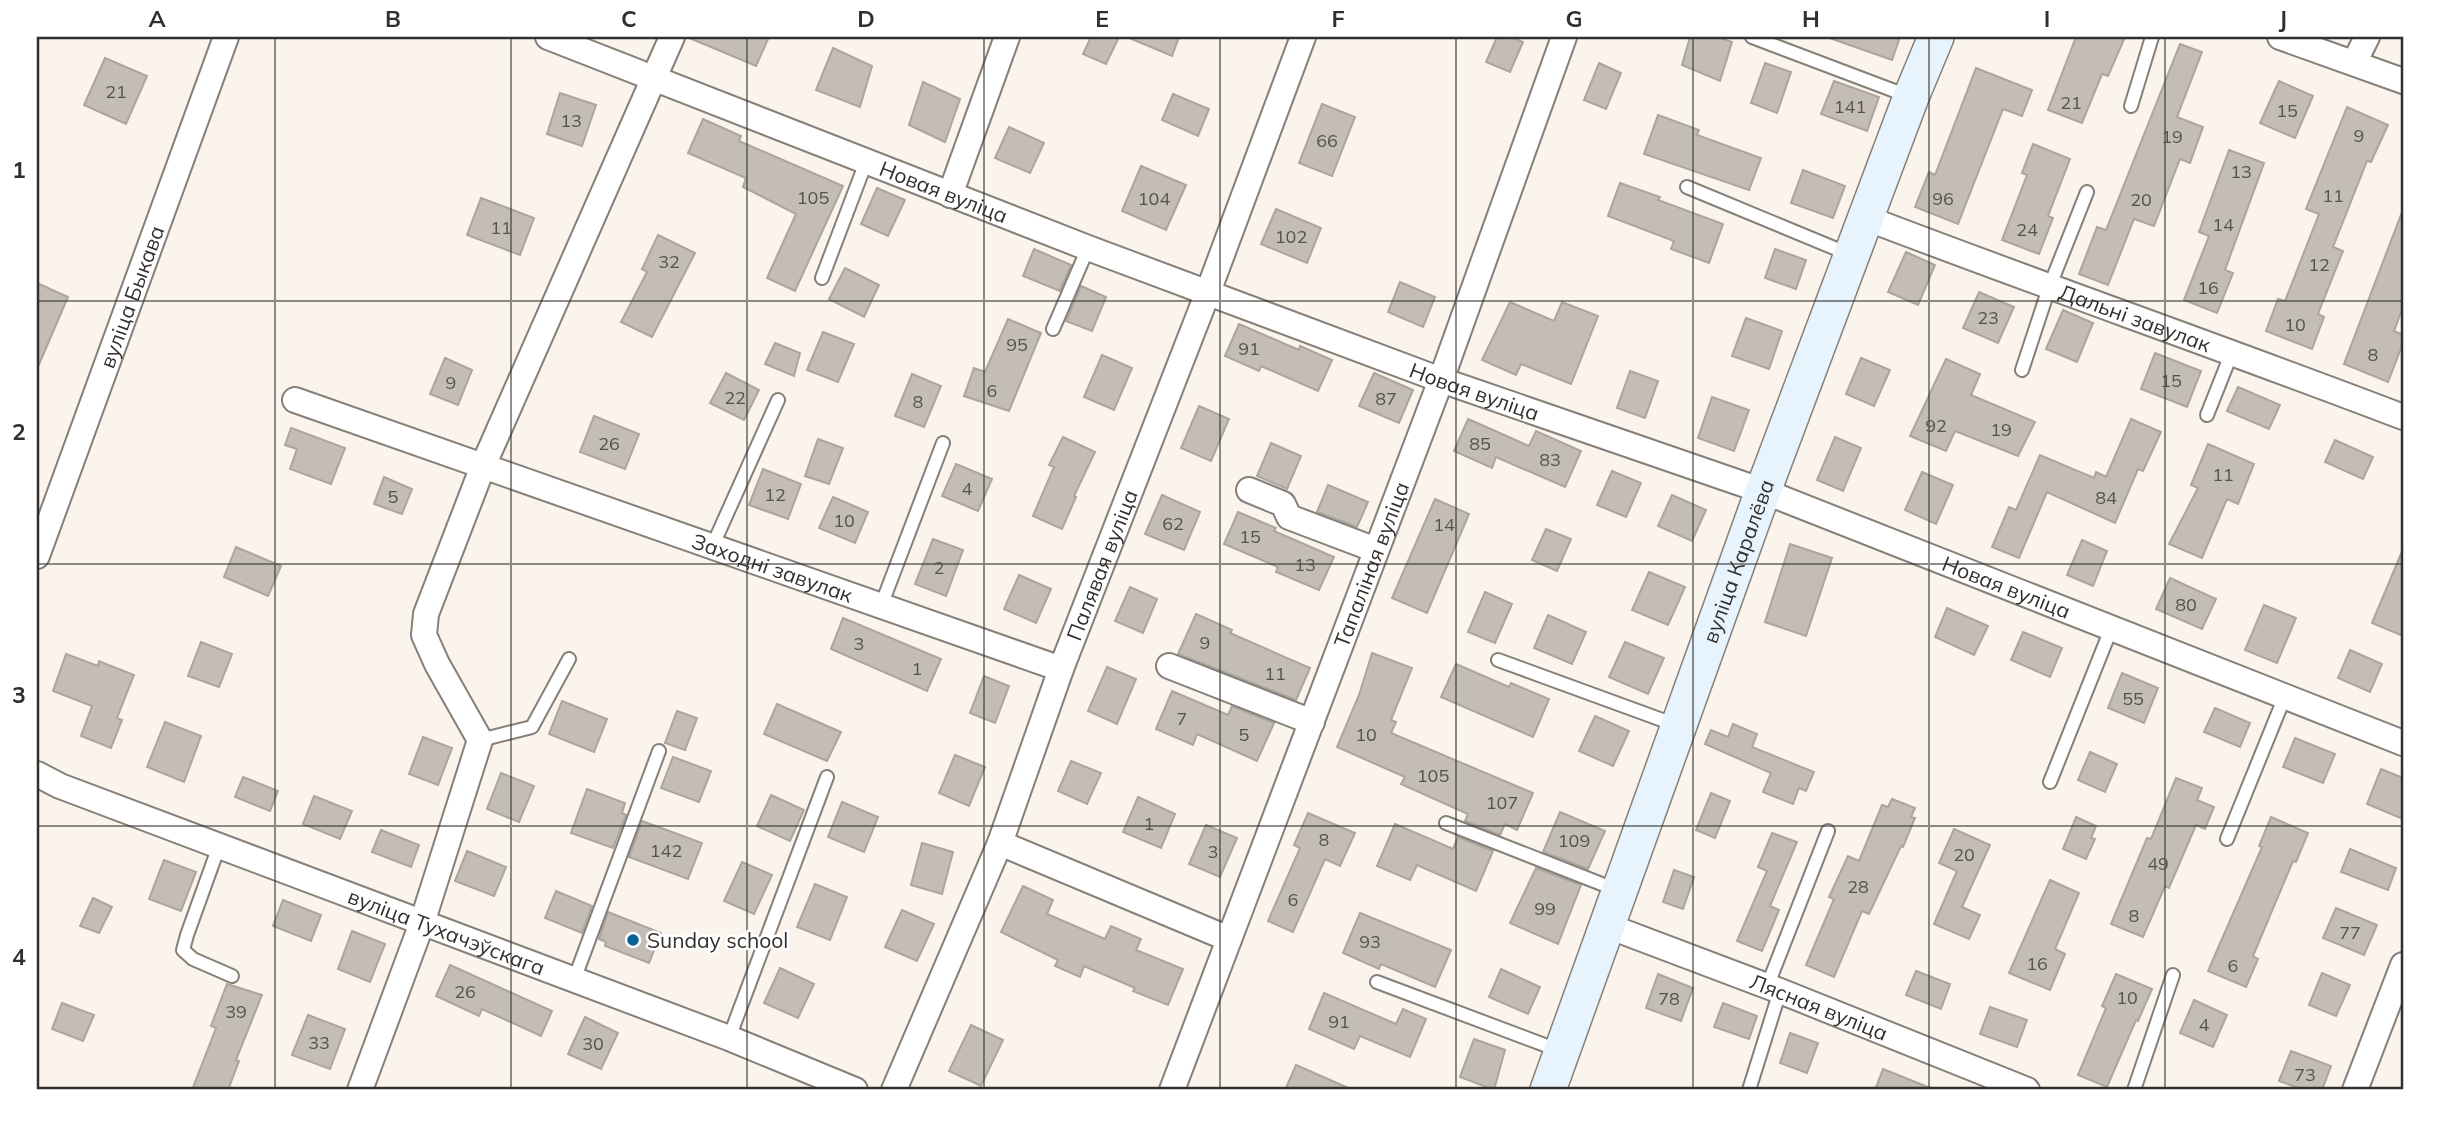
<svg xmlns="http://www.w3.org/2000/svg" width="2440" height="1127" font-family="Mulish,sans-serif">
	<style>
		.building { fill: #c4bdb6; stroke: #aba59e; stroke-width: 2 }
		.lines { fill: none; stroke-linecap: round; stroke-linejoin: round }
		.service-casing { stroke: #857f78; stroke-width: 16 }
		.minor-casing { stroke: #857f78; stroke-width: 28 }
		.secondary-casing { stroke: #857f78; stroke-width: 38 }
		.service { stroke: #fff; stroke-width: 12 }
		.minor { stroke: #fff; stroke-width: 24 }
		.secondary { stroke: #e7f4fe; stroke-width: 35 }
		.grid { fill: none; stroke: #322f2c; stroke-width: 2; stroke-opacity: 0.55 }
		.poi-dot { fill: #056393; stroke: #fff; stroke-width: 2.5 }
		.labels { text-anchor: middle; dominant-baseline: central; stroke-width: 5; stroke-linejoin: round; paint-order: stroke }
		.number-label { font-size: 18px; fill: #56524e }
		.street-label { font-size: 21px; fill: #322f2c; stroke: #fff }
		.poi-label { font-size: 21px; fill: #322f2c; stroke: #fff; text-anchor: start }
		.neatline { fill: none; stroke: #322f2c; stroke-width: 2.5 }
		.grid-label { font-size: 23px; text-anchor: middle; font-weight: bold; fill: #322f2c }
	</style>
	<rect width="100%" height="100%" fill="#fbf4ed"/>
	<g class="building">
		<path d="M687,37H769L756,66Z"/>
		<path d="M1091,37H1119L1106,64L1083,54Z"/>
		<path d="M1127,37H1179L1172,56Z"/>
		<path d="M1497,37H1512L1523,42L1510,72L1486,62Z"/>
		<path d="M1690,37H1718L1732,42L1720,81L1682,65Z"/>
		<path d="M1833,37H1900L1892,60L1832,39Z"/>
		<path d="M2076,37H2125L2108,76L2102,74L2082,123L2048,110Z"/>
		<path d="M2180,44L2202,52L2177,117L2203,127L2190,163L2180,159L2154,226L2134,219L2108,285L2079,274L2097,227L2106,230Z"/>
		<path d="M833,48L872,66L860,107L816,90Z"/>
		<path d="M105,58L147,76L126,124L84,105Z"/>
		<path d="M1599,63L1621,73L1606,109L1584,100Z"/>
		<path d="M1765,63L1791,72L1777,113L1751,103Z"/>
		<path d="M1976,68L2032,90L2022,116L2003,109L1958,224L1915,207L1929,172L1935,175Z"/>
		<path d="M1834,81L1879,97L1867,131L1821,114Z"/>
		<path d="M2279,81L2313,96L2295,138L2260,123Z"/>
		<path d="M923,82L960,99L945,142L909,125Z"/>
		<path d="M560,93L596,105L582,146L547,134Z"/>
		<path d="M1173,94L1209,109L1198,136L1162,120Z"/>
		<path d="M1322,104L1355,117L1332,176L1299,163Z"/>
		<path d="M2347,107L2388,125L2371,162L2367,161L2333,247L2343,251L2318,314L2324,317L2312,349L2266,331L2278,299L2285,301L2319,214L2306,209Z"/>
		<path d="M1658,115L1699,130L1697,135L1761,158L1749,190L1644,154Z"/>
		<path d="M703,119L741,136L739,141L843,186L795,291L767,278L796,214L743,187L746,178L688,153Z"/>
		<path d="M1009,127L1044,143L1030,173L995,158Z"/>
		<path d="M2033,144L2070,159L2048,216L2053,218L2039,254L2002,240L2027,175L2022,173Z"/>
		<path d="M2229,150L2264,163L2225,270L2233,273L2217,313L2184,300L2209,236L2199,232Z"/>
		<path d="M1141,166L1186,185L1166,230L1122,211Z"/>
		<path d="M1803,170L1845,186L1833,218L1791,203Z"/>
		<path d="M1620,183L1660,197L1658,200L1723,224L1709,263L1671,249L1674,241L1608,216Z"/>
		<path d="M877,188L905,200L888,236L861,224Z"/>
		<path d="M481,198L534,218L520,255L467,235Z"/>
		<path d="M1276,209L1321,228L1307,263L1261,244Z"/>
		<path d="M2402,212L2403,307L2394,331L2403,335V343L2388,382L2344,364Z"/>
		<path d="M658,235L695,253L652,337L621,322L647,272L642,269Z"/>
		<path d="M1034,249L1071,265L1060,291L1023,276Z"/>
		<path d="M1775,249L1806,260L1796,289L1765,278Z"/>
		<path d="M1906,252L1935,265L1918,305L1888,292Z"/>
		<path d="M845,268L879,285L864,317L829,299Z"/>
		<path d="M1400,282L1435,297L1423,327L1388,312Z"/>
		<path d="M37,283L68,297L37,369Z"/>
		<path d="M1081,286L1106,297L1092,331L1066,321Z"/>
		<path d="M1979,292L2014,307L1998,343L1963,328Z"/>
		<path d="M1510,302L1554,321L1562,302L1598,316L1571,384L1521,364L1516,375L1482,360Z"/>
		<path d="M2063,310L2093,323L2077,362L2046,349Z"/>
		<path d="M1746,318L1782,331L1769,369L1732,356Z"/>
		<path d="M1008,319L1041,333L1009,411L964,396L974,368L985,372Z"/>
		<path d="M1239,324L1299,350L1300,346L1332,360L1318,391L1261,366L1259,371L1225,356Z"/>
		<path d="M823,332L854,344L838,382L807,370Z"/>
		<path d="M775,343L800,353L794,376L765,364Z"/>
		<path d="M2155,353L2201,371L2187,407L2141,389Z"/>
		<path d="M1102,355L1132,368L1114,410L1084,397Z"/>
		<path d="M445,358L472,370L458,405L430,394Z"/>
		<path d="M1861,358L1890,370L1874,406L1846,394Z"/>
		<path d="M1946,359L1980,374L1971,395L2035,422L2018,456L1955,431L1946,451L1910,436Z"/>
		<path d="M1630,371L1658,381L1645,418L1617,408Z"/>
		<path d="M726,373L759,390L744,420L710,403Z"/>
		<path d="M1374,373L1413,390L1399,423L1359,406Z"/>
		<path d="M912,374L941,386L924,427L895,416Z"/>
		<path d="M2238,387L2280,405L2269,429L2227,411Z"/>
		<path d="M1712,397L1749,410L1734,451L1698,438Z"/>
		<path d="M1199,406L1229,419L1211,461L1181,448Z"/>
		<path d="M594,416L639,434L625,469L580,452Z"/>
		<path d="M1468,419L1529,446L1536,431L1581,451L1565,487L1496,457L1492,468L1454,451Z"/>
		<path d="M2131,419L2161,432L2143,471L2138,469L2115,523L2047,492L2019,558L1992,547L2009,507L2016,510L2040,455L2094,478L2096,472L2106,477Z"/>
		<path d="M291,428L345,448L331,484L290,469L297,449L285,445Z"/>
		<path d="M1063,437L1095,452L1074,496L1076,497L1062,529L1033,516L1054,467L1049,465Z"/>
		<path d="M1835,437L1861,448L1843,491L1817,480Z"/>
		<path d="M818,439L843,448L829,484L805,476Z"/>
		<path d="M2335,440L2373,457L2363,479L2325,462Z"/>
		<path d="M1271,443L1301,456L1287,489L1257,476Z"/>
		<path d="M2208,444L2254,464L2238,504L2227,499L2202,558L2169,544L2198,488L2191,485Z"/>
		<path d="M956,464L992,479L978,511L942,496Z"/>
		<path d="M763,469L801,484L788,519L749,505Z"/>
		<path d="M1612,471L1641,483L1626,517L1597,505Z"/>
		<path d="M1922,472L1953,485L1936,524L1905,510Z"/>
		<path d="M384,477L412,489L402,514L374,504Z"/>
		<path d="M1328,485L1368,502L1357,527L1317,512Z"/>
		<path d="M1162,495L1200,512L1184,550L1145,534Z"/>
		<path d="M1672,495L1706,510L1692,541L1658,526Z"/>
		<path d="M833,497L868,512L855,543L819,528Z"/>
		<path d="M1435,499L1469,514L1427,613L1392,598Z"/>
		<path d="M1238,512L1276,528L1274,531L1334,557L1319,590L1276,572L1278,567L1224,544Z"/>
		<path d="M1546,529L1571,539L1557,571L1532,560Z"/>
		<path d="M933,539L963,550L946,596L915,584Z"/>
		<path d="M2082,540L2107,551L2093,586L2067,575Z"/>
		<path d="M1790,544L1832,558L1806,636L1765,622Z"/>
		<path d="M236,547L281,566L268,596L224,577Z"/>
		<path d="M2403,549V636L2372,623Z"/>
		<path d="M1649,572L1685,587L1668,625L1632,610Z"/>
		<path d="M1019,575L1051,589L1036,623L1004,609Z"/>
		<path d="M2170,578L2216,599L2202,629L2156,609Z"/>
		<path d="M1130,587L1157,599L1143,633L1115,621Z"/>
		<path d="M1485,592L1512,604L1495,643L1468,632Z"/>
		<path d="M2264,605L2296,618L2277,663L2245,650Z"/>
		<path d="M1947,608L1988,626L1974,655L1935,637Z"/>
		<path d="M1196,614L1232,630L1230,633L1310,668L1296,700L1178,654Z"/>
		<path d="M1548,615L1586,632L1572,664L1534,648Z"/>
		<path d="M843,618L941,659L927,691L831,649Z"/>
		<path d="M2023,632L2062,648L2050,677L2011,660Z"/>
		<path d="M201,642L232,654L219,687L188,676Z"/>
		<path d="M1625,642L1664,658L1648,694L1609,677Z"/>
		<path d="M2350,650L2382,664L2370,692L2338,678Z"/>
		<path d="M1372,653L1412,668L1391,720L1396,722L1391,733L1533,793L1517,830L1505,824L1500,835L1465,821L1468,814L1401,784L1405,777L1337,747L1359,695Z"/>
		<path d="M66,654L98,666L99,661L134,675L117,718L122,720L111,748L81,736L92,706L53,691Z"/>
		<path d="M1456,664L1509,687L1511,683L1549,699L1533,737L1441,697Z"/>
		<path d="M1107,667L1136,679L1117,724L1088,711Z"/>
		<path d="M2122,673L2158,688L2144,723L2108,708Z"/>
		<path d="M984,676L1009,686L995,723L970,713Z"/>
		<path d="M1172,691L1228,715L1232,706L1274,723L1257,761L1197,734L1193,745L1156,729Z"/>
		<path d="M562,701L607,719L594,752L549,734Z"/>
		<path d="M777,704L841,732L827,761L764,734Z"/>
		<path d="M2215,708L2250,723L2240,747L2204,732Z"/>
		<path d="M677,711L697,718L685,750L665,743Z"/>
		<path d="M1595,716L1629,731L1613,766L1579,751Z"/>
		<path d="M165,722L201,736L184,782L147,767Z"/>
		<path d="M1733,724L1757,734L1752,747L1814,772L1806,791L1799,788L1793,804L1763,792L1771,773L1705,744L1711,730L1728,737Z"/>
		<path d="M423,737L452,748L438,785L409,774Z"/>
		<path d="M2295,738L2335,754L2323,783L2283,767Z"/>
		<path d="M2090,752L2117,764L2105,792L2078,780Z"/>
		<path d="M955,755L985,767L969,806L939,793Z"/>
		<path d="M673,757L711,771L699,802L661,788Z"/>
		<path d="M1071,761L1101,773L1087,804L1058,791Z"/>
		<path d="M2381,769L2403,778V819L2367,804Z"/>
		<path d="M501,773L534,786L519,822L487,809Z"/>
		<path d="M243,777L278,791L270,811L235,797Z"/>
		<path d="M2176,778L2202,788L2197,800L2214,807L2205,829L2196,825L2169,888L2165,886L2143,937L2111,924L2147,838L2151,839Z"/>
		<path d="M587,789L625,803L622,813L626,815L613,848L571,833Z"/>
		<path d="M1711,793L1730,801L1715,838L1696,830Z"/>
		<path d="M771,795L804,810L790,841L757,826Z"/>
		<path d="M314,796L352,811L340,839L303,824Z"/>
		<path d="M1138,797L1175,814L1161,848L1123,832Z"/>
		<path d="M1892,799L1915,808L1911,817L1915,818L1903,847L1901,846L1869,914L1862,911L1834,977L1806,965L1834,899L1829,897L1848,856L1859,861L1882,805L1888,807Z"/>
		<path d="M842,802L878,817L864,852L828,837Z"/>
		<path d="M1560,812L1605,831L1588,869L1543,852Z"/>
		<path d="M1308,813L1355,833L1340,866L1325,859L1293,932L1268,921L1300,848L1294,845Z"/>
		<path d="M2076,817L2096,826L2091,838L2095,839L2086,859L2063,849Z"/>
		<path d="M2271,817L2308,833L2296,862L2293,861L2253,956L2258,959L2246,987L2208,971L2262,847L2259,846Z"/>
		<path d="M642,821L702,843L688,879L629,857Z"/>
		<path d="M1395,824L1453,849L1458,837L1493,851L1476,891L1417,865L1410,880L1377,866Z"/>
		<path d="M1206,825L1237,838L1220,877L1189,864Z"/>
		<path d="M1954,829L1990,845L1962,907L1980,915L1969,939L1934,924L1957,871L1939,863Z"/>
		<path d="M381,830L419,845L411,867L372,852Z"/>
		<path d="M1772,833L1797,842L1770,906L1779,910L1762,951L1737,941L1767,871L1758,867Z"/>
		<path d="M922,843L953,852L942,894L911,885Z"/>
		<path d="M2350,849L2396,868L2388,890L2341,872Z"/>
		<path d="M467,851L506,867L494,896L455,881Z"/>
		<path d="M164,860L196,872L181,911L149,899Z"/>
		<path d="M742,862L772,875L754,914L724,901Z"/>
		<path d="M1536,868L1581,885L1558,944L1510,923Z"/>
		<path d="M1674,870L1694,877L1683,909L1663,902Z"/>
		<path d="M2050,880L2079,893L2055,949L2065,954L2050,990L2009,973Z"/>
		<path d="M815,884L847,897L830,940L797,927Z"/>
		<path d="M1023,886L1053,900L1047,914L1105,939L1111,926L1141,939L1136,950L1183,969L1168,1005L1133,991L1135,988L1084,966L1080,977L1055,966L1058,960L1001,932Z"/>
		<path d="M556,891L592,906L582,933L545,918Z"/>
		<path d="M93,898L112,907L99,933L80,926Z"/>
		<path d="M283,900L321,915L311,941L273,926Z"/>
		<path d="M2336,908L2377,925L2364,955L2323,938Z"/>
		<path d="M902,910L934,924L917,961L885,947Z"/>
		<path d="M608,912L661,933L649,963L605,946L606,942L599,939Z"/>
		<path d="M1360,913L1451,950L1435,987L1381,964L1379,969L1343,953Z"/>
		<path d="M352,931L385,944L370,982L338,969Z"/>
		<path d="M450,965L552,1011L541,1036L482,1009L479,1016L436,996Z"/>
		<path d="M780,968L814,984L798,1018L764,1003Z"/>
		<path d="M1501,969L1540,987L1528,1014L1489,997Z"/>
		<path d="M1916,971L1950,984L1941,1009L1906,995Z"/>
		<path d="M2322,973L2350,985L2336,1016L2309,1005Z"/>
		<path d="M1658,974L1693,988L1681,1021L1646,1008Z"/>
		<path d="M2116,974L2152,989L2138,1021L2136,1020L2107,1087L2078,1075L2106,1008L2102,1006Z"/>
		<path d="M227,984L262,995L236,1060L239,1061L228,1090H192L216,1028L211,1026Z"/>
		<path d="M1324,993L1396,1024L1403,1009L1426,1019L1410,1057L1360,1036L1354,1049L1309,1029Z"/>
		<path d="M2194,1000L2227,1015L2213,1047L2180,1033Z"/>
		<path d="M62,1003L94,1015L83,1041L52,1029Z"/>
		<path d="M1723,1003L1757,1016L1749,1039L1714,1027Z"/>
		<path d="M1990,1007L2027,1020L2017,1047L1980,1034Z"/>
		<path d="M308,1015L345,1029L330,1069L292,1055Z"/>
		<path d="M585,1017L618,1033L601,1069L568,1054Z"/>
		<path d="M971,1025L1003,1040L981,1086L949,1071Z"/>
		<path d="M1790,1033L1818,1043L1807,1073L1780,1063Z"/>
		<path d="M1474,1039L1505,1050L1494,1090L1460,1077Z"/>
		<path d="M2291,1051L2331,1066L2322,1090H2304L2279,1081Z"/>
		<path d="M1296,1065L1353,1090H1285Z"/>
		<path d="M1883,1069L1933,1089V1090H1875Z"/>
	</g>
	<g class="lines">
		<g class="service-casing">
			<g id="service">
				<path d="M1752,37L1908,96"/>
				<path d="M2131,106L2152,37"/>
				<path d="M1687,187L1851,255"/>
				<path d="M822,278L866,162"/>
				<path d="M1053,329L1088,248"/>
				<path d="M2022,370L2049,288L2087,192"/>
				<path d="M2207,415L2232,352"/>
				<path d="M712,547L778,400"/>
				<path d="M881,606L943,443"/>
				<path d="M1498,660L1676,725"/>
				<path d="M480,740L532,727L569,659"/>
				<path d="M2050,782L2111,629"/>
				<path d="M1446,823L1617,890"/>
				<path d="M2227,839L2285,696"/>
				<path d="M219,846L187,935L183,950L193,959L232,976"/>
				<path d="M574,980L659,751"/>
				<path d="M1377,982L1558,1050"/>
				<path d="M1767,987L1828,831"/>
				<path d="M729,1038L827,777"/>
				<path d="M1749,1090L1780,991"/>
				<path d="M2134,1090L2173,975"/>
			</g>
		</g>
		<g class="minor-casing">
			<g id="minor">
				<path id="s1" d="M548,37L1088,248L1441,380L1763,491L2403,743"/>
				<path d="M2280,37L2403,81"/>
				<path d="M2354,63L2367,37"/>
				<path d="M950,195L1007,37"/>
				<path id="s2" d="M1866,218C2044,286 2225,349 2403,417"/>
				<path id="s3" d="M295,400L1061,669"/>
				<path d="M1249,490L1283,504L1289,517L1376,550"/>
				<path id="s4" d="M37,556L226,37"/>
				<path d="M1169,666L1312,722"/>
				<path id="s5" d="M37,774L60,786L729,1038L855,1090"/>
				<path d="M1000,843L1229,939"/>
				<path id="s6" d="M1608,926L1780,991L2027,1090"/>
				<path d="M360,1090L422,923L480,740L437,664L424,635L426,614L483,466L672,37"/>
				<path id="s7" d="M894,1090L1000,843L1061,669L1208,292L1303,37"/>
				<path id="s8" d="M1172,1090L1441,380L1564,37"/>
				<path d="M2355,1090L2403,965"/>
			</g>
		</g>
		<g class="secondary-casing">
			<g id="secondary">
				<path id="s9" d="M1548,1090L1763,491L1911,97L1936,37"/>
			</g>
		</g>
		<use href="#service" class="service"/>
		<use href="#minor" class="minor"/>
		<use href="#secondary" class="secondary"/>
	</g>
	<path class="grid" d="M275,37V1090M511,37V1090M747,37V1090M984,37V1090M1220,37V1090M1456,37V1090M1693,37V1090M1929,37V1090M2165,37V1090M37,301H2403M37,564H2403M37,826H2403"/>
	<circle class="poi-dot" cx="633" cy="940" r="7"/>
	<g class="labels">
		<g class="number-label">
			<text x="116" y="91">21</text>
			<text x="2071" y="102">21</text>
			<text x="1850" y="106">141</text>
			<text x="2287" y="110">15</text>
			<text x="571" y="120">13</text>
			<text x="2359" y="135">9</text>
			<text x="2172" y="136">19</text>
			<text x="1327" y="140">66</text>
			<text x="2241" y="171">13</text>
			<text x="2333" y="195">11</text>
			<text x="813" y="197">105</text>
			<text x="1154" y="198">104</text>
			<text x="1943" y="198">96</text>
			<text x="2141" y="199">20</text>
			<text x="2223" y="224">14</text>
			<text x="501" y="227">11</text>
			<text x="2027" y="229">24</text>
			<text x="1291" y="236">102</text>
			<text x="669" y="261">32</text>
			<text x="2319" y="264">12</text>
			<text x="2208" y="287">16</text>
			<text x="1988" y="317">23</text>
			<text x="2295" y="324">10</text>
			<text x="1017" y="344">95</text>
			<text x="1249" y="348">91</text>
			<text x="2373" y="354">8</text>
			<text x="2171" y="380">15</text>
			<text x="451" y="382">9</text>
			<text x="992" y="390">6</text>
			<text x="735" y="397">22</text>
			<text x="1386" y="398">87</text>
			<text x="918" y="401">8</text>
			<text x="1936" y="425">92</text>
			<text x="2001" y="429">19</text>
			<text x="609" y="443">26</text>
			<text x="1480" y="443">85</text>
			<text x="1550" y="459">83</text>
			<text x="2223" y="474">11</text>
			<text x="967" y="488">4</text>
			<text x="775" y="494">12</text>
			<text x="393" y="496">5</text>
			<text x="2106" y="497">84</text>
			<text x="844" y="520">10</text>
			<text x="1173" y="523">62</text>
			<text x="1444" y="524">14</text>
			<text x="1250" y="536">15</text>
			<text x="1305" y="564">13</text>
			<text x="939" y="567">2</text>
			<text x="2186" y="604">80</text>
			<text x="1205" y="642">9</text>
			<text x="859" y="643">3</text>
			<text x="917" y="668">1</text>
			<text x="1275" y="673">11</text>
			<text x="2133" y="698">55</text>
			<text x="1182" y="718">7</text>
			<text x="1244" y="734">5</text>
			<text x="1366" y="734">10</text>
			<text x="1433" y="775">105</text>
			<text x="1502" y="802">107</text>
			<text x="1149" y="823">1</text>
			<text x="1324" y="839">8</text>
			<text x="1574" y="840">109</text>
			<text x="666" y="850">142</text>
			<text x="1213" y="851">3</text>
			<text x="1964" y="854">20</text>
			<text x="2158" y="863">49</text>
			<text x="1858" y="886">28</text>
			<text x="1293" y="899">6</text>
			<text x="1545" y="908">99</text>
			<text x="2134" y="915">8</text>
			<text x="2350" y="932">77</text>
			<text x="1370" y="941">93</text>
			<text x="2037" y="963">16</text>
			<text x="2233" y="965">6</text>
			<text x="465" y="991">26</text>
			<text x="2127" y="997">10</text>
			<text x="1669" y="998">78</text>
			<text x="236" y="1011">39</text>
			<text x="1339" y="1021">91</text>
			<text x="2204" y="1024">4</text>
			<text x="319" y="1042">33</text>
			<text x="593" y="1043">30</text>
			<text x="2305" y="1074">73</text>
		</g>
		<g class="street-label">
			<text stroke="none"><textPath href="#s1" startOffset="425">Новая вуліца</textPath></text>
			<text stroke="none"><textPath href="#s4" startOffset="276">вуліца Быкава</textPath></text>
			<text stroke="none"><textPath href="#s2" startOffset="287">Дальні завулак</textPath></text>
			<text stroke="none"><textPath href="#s1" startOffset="992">Новая вуліца</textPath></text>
			<text stroke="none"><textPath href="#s9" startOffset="562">вуліца Каралёва</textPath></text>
			<text stroke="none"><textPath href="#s7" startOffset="565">Палявая вуліца</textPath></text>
			<text stroke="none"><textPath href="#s8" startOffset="562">Тапаліная вуліца</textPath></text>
			<text stroke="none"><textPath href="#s3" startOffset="506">Заходні завулак</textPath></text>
			<text stroke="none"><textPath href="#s1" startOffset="1559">Новая вуліца</textPath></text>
			<text stroke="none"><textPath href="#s5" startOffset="439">вуліца Тухачэўскага</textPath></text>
			<text stroke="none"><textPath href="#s6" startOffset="226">Лясная вуліца</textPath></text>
		</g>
		<g class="poi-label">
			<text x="647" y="940">Sunday school</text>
		</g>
	</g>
	<rect width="2440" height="1127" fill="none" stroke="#ffffff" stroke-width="77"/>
	<rect x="38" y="38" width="2364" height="1050" class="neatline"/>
	<g class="grid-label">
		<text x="157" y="27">A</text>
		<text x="393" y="27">B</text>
		<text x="629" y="27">C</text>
		<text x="866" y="27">D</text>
		<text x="1102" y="27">E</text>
		<text x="1338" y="27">F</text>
		<text x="1574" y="27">G</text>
		<text x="1811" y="27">H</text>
		<text x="2047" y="27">I</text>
		<text x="2283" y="27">J</text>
		<text x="19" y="178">1</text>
		<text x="19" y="440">2</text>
		<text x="19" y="703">3</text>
		<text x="19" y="965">4</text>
	</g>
</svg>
